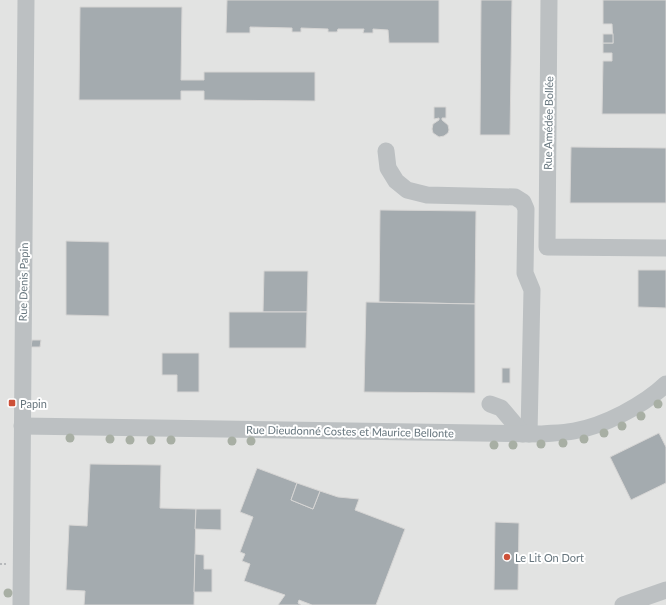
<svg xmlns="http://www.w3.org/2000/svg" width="666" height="605" font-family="Lato,sans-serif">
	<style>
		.built { fill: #e2e3e2 }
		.building { fill: #a4abaf; stroke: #d6d5d4 }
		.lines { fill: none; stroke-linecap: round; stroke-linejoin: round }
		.path { stroke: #b6b9bb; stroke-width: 2; stroke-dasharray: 2 2; stroke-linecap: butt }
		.minor { stroke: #bcc0c2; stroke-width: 17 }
		.tree { fill: #a8afa4 }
		.poi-dot { fill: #cd5038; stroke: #fff; stroke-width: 1.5 }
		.labels { text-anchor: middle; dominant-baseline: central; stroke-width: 4; stroke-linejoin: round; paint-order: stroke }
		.street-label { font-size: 11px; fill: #67767e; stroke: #fff }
		.poi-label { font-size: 11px; fill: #67767e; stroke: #fff; text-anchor: start }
	</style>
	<rect width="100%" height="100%" fill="#f4f4f1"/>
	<rect class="built" x="0" y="0" width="666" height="605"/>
	<g class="building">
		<path d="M227,0H439V43H389L388,30L373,29V33H363L364,29H338L337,32H328V29L301,28V32H292V28L250,27V33H226Z"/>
		<path d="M481,0H512L510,135H480Z"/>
		<path d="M603,0H666V114H602L603,61H612V53H603V43H613L612,24H603Z"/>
		<path d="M80,7H182L181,80H204V72H315V101L204,100V91H181V100H79Z"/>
		<rect x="603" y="34" width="10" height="9"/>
		<path d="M434,107H446V118H442V120L448,125L449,130L448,133L444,136L439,137L433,133L432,129L433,124L439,120V118L434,119Z"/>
		<path d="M571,147L666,148V203H570Z"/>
		<path d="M380,210L476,211L475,304L379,302Z"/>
		<path d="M66,241L109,242V316L66,315Z"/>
		<path d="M638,270H666V308L638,307Z"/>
		<path d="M264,271H308L307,312H263Z"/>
		<path d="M366,302L475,304V393L364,392Z"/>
		<path d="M229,312H307L306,348H229Z"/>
		<path d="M32,340H41L40,347H31Z"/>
		<path d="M162,353H199V392H177V375H162Z"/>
		<rect x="502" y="368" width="8" height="15"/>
		<path d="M659,433L666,447V483L631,500L610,457Z"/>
		<path d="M90,464L161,465L160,508L196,509L194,605H84L85,591L66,590L69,525L87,526Z"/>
		<path d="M257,468L297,483L291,500L313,509L320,491L338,497L359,499L355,510L405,529L376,605H312L299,600L298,603L301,605H278L285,595L244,581L250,564L242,561L245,554L240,552L253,517L240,512Z"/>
		<path d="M297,483L320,491L313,509L291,500Z"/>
		<path d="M196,509H221V530L195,529Z"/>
		<path d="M495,522L519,523L518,590H494Z"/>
		<path d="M195,554L204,555V569H212V592H194Z"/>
	</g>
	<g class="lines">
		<path class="path" d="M0,564H7"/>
		<g class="minor">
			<path d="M549,0L547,247L666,248"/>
			<path d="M386,151L388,168L396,181L407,190L427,195L515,197L523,202L526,209L525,273L532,290L529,434"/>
			<path d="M490,404L501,408L523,434"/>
			<path d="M22,426L540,434C551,433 563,433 574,431C604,426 644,405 666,384"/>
			<path d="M21,605L26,0"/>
			<path d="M623,605L666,590"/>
		</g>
	</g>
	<g class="tree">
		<circle cx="658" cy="404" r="4.5"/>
		<circle cx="641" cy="416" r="4.5"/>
		<circle cx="622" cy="426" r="4.5"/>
		<circle cx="604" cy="433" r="4.5"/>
		<circle cx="70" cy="438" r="4.5"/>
		<circle cx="110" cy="439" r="4.5"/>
		<circle cx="584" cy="439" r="4.5"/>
		<circle cx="130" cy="440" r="4.5"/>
		<circle cx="151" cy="440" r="4.5"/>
		<circle cx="171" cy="440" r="4.5"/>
		<circle cx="232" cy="441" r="4.5"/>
		<circle cx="251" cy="441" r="4.5"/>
		<circle cx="563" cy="443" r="4.5"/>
		<circle cx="541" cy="444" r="4.5"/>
		<circle cx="494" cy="445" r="4.5"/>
		<circle cx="513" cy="445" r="4.5"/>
		<circle cx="8" cy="593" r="4.5"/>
	</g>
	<g class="poi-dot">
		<rect x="8" y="399" width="8" height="8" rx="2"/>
		<circle cx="507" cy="557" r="4"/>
	</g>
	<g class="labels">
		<g class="street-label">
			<text transform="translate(548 123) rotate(-89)">Rue Amédée Bollée</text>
			<text transform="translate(23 282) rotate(-89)">Rue Denis Papin</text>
			<text transform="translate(350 431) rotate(1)">Rue Dieudonné Costes et Maurice Bellonte</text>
		</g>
		<g class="poi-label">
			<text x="20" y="403">Papin</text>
			<text x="515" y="557">Le Lit On Dort</text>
		</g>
	</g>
</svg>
